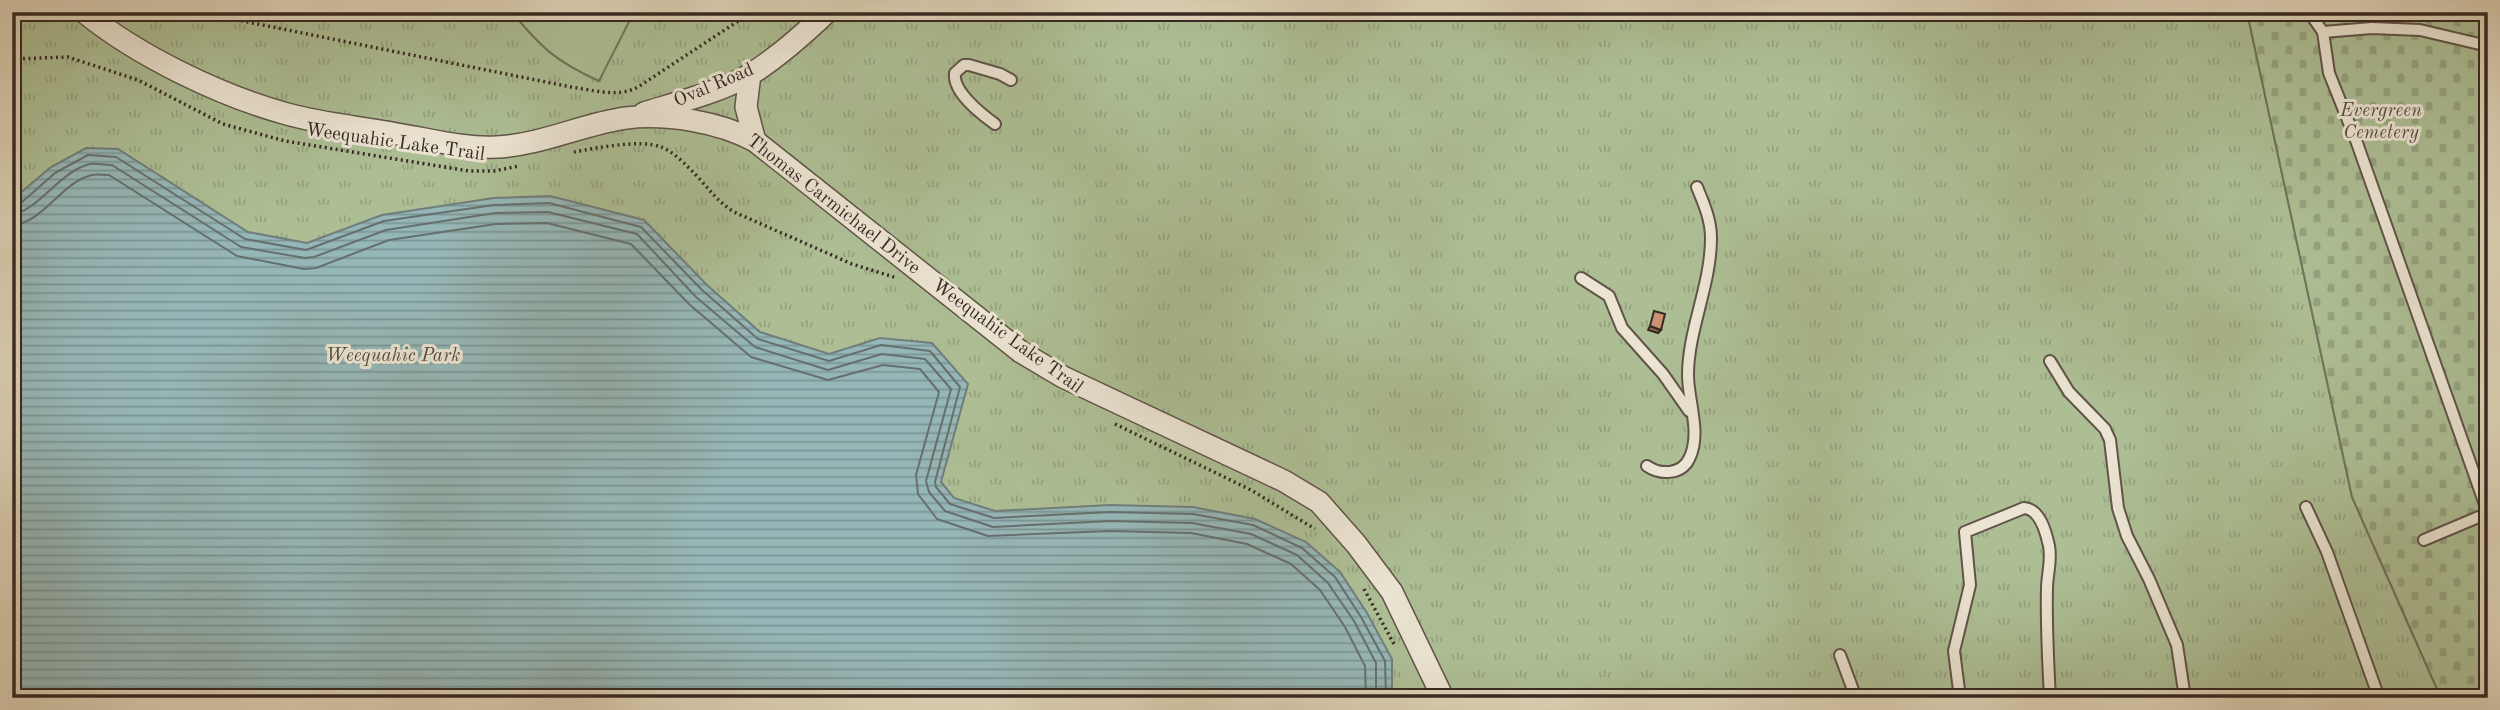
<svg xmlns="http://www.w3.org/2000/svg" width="2500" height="710" font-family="'Old Standard TT',serif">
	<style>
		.grass { fill: url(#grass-tufts); stroke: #72745c; stroke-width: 2 }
		.cemetery { fill: url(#cemetery-stones); stroke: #72745c; stroke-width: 2 }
		.garden { fill: #adbe94; stroke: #72745c; stroke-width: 2 }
		.water { fill: url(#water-rules); stroke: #707e7c; stroke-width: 2 }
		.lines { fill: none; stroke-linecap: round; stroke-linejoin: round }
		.shore { stroke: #66706e; stroke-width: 2 }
		.lane-casing { stroke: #60544a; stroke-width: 14 }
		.street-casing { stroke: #60544a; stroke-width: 24 }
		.path { stroke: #362924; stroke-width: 3.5; stroke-dasharray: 2 3.5; stroke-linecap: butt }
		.lane { stroke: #ebe4d2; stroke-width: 10 }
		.street { stroke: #ebe4d2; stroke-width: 21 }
		.shaded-wall { fill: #8e6652; stroke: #362924; stroke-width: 2 }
		.building { fill: #cb9175; stroke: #362924; stroke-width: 2 }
		.labels { text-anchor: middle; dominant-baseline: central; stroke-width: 6; stroke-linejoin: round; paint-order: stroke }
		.street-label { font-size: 19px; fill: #362924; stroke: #ebe4d2 }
		.park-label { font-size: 19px; font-style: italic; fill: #544e40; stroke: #ebe4d2 }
	</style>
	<defs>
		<pattern id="grass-tufts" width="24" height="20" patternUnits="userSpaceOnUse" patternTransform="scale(1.75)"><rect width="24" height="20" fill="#adbe94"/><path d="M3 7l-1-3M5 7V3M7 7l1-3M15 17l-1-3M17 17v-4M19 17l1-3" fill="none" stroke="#95a37f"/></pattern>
		<pattern id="cemetery-stones" width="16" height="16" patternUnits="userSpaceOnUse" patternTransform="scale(1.75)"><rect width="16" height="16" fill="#adbe94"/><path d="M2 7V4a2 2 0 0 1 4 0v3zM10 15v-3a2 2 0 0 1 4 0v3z" fill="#95a37f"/></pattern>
		<pattern id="water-rules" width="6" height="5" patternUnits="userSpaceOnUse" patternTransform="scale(1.75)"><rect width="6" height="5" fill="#96b7b7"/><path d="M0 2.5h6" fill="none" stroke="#7b9595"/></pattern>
	</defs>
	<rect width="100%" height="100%" fill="#e0d5ba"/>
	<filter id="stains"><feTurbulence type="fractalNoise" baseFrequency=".00286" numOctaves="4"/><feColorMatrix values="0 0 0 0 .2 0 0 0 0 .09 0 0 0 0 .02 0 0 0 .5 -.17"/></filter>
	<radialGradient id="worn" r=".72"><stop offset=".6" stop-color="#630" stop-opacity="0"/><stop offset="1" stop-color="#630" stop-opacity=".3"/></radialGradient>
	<path class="grass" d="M12,12H2247L2352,497L2441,698H12Z"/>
	<path class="cemetery" d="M2247,12H2488V698H2441L2352,497Z"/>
	<path class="garden" d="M512,12H634L599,81C557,62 541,48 512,12Z"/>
	<path class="water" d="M86,148L118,149L248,232L307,243L382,215L494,198L550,196L644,220L707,285L760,332L829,354L880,338L932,343L968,384L941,482L954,498L995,511L1110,505L1193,507L1255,519L1306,542L1340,572L1367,613L1392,659V695L1394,698H12V200L51,167Z"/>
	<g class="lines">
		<g class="shore">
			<path d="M12,205L22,202L55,173L88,155L116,157L245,239L306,250L384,221L494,205L549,203L641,227L702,290L758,339L829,361L881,345L930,351L960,387L935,482L936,487L950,504L994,518L1110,512L1193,514L1253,525L1302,548L1335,577L1361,617L1385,661L1386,698"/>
			<path d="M12,214C36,213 61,170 90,164C97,163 106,165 112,165L241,247L305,258L314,257L386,230L495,213L548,212L637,234L696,297L755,347L828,370L882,354L925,359L951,389L926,481L929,492L945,511L993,527L1110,521L1192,523L1251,534L1297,555L1328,583L1354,621L1376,663V698"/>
			<path d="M12,225C44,223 61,182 92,175C97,174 104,175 109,175L237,256L304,269L316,268L389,240L496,224L547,223L631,244L689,304L751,357L828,380L883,365L920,369L939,392L916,475L918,494L937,519L988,536L1110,531L1191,533L1247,544L1291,564L1320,590L1345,627L1365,666L1366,698"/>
		</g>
		<g class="lane-casing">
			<g id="lane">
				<path d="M2309,12L2323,32L2329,73L2357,143L2488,513L2424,540"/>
				<path d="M2323,32L2372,28L2420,30L2488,46"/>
				<path d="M995,124C981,114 952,91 955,73L964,65H969L1000,74L1011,80"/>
				<path d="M1581,278L1609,296L1622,328L1663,374L1689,411"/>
				<path d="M2050,361L2069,392L2105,429L2110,440L2118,508L2127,536L2149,579L2177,645L2185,698"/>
				<path d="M1647,466C1660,475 1681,475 1689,459C1702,434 1688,401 1688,375C1688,330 1711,285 1711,238C1711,220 1704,204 1697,187"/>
				<path d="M2306,507L2327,552L2379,698"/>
				<path d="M1840,655L1856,698"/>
				<path d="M1960,698L1954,651L1970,585L1965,532L2024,508C2040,509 2046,532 2049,546C2052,561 2047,574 2047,589C2046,625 2048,661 2050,698"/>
			</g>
		</g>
		<g class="street-casing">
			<g id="street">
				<path d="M84,12C138,56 221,96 287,114C323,124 361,127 397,134C429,139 464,149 497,147C541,145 583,124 626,118C667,113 719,122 755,141L1021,352L1063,377L1284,481L1319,502L1356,544L1392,592L1443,698"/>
				<path d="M750,74L746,107L755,141"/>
				<path d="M644,113C676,103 723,91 751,74C778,57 804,34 827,12"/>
			</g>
		</g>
		<g class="path">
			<path d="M198,12L571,87C593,90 618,98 638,87L752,12"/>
			<path d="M12,59L68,57L138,80L223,124L285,141L469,171H494L519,166"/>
			<path d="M574,152C596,148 641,139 661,147C673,151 686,165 695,174C708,188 718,202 734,212L852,264L897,278"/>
			<path d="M1115,424L1251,490L1315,529"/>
			<path d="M1364,589L1394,644"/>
		</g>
		<use href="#lane" class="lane"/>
		<use href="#street" class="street"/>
	</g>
	<path class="shaded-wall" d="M1650,326L1661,330L1658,333L1648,330Z"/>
	<path class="building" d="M1654,311L1665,314L1661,330L1650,326Z"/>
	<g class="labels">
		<g class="street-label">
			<text transform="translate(714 86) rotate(-23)">Oval Road</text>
			<text transform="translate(395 143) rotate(8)">Weequahic Lake Trail</text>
			<text transform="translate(833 205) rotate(38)">Thomas Carmichael Drive</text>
			<text transform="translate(1007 337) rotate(36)">Weequahic Lake Trail</text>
		</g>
		<g class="park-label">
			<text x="2381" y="111">Evergreen<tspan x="2381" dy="22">Cemetery</tspan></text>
			<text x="393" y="356">Weequahic Park</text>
		</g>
	</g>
	<rect width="2500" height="710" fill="none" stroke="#e0d5ba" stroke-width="42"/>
	<rect x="14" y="14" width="2472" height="682" fill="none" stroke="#362924" stroke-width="3.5"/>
	<rect x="21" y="21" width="2458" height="668" fill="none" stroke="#362924" stroke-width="2"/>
	<rect width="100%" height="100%" filter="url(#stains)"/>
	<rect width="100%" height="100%" fill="url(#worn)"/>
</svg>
